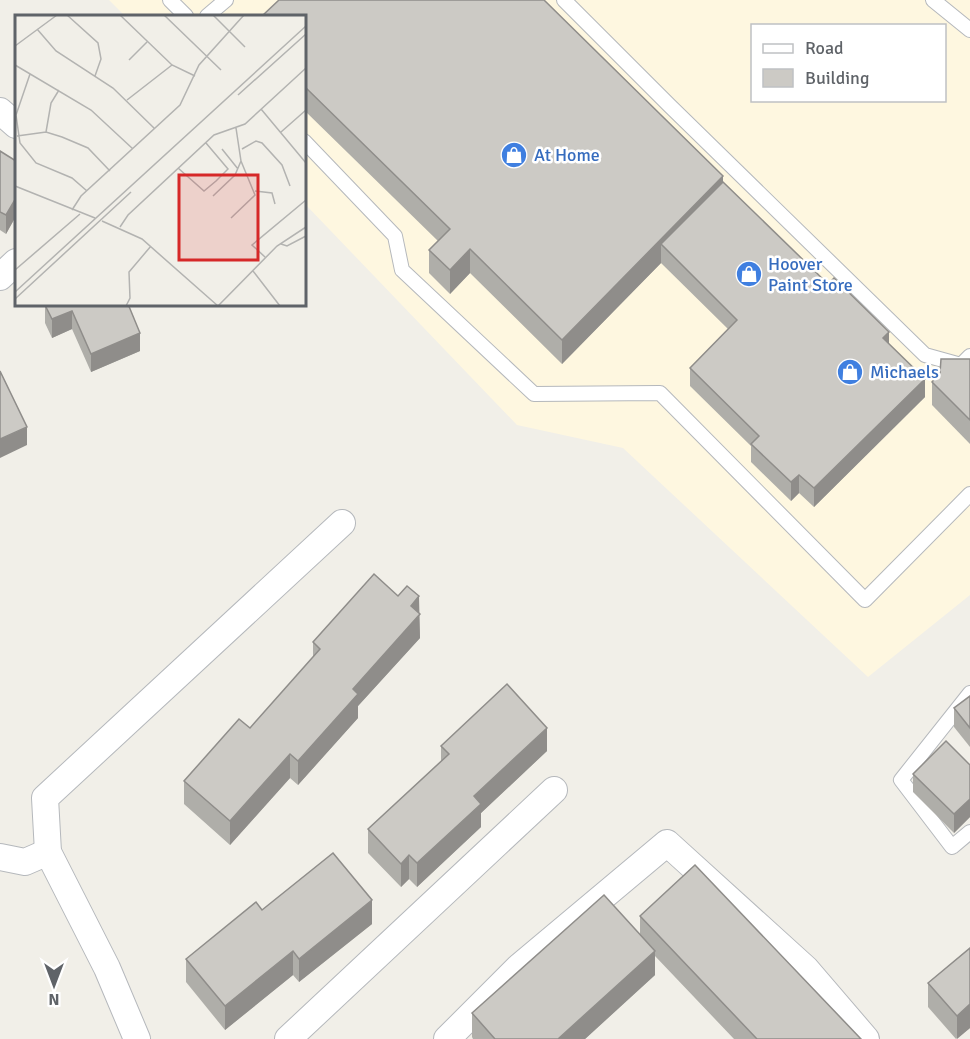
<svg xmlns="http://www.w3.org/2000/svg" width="970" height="1039" font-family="Signika,sans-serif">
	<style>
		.commercial { fill: #fef7e0; fill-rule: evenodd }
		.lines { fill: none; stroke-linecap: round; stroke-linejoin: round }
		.lane-casing { stroke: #b5b8bc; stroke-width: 16 }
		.street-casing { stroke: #b5b8bc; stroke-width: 28 }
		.lane { stroke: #fff; stroke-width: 14 }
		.street { stroke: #fff; stroke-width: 26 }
		.wall { fill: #afaea9 }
		.shaded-wall { fill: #8f8d8a }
		.building { fill: #cccac5; stroke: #8f8d8a; stroke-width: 1.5 }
		.labels { text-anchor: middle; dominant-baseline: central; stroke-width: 5; stroke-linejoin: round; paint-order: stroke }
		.shop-label { font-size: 18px; fill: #366cbe; stroke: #fff; text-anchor: start }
		.inset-road { fill: none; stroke: #b3b3b1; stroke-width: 1.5 }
		.view { fill: #d62828; fill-opacity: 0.15; stroke: #d62828; stroke-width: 3 }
		.inset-edge { fill: none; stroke: #5f6368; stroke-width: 3 }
	</style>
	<rect width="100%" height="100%" fill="#f1efe8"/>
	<path class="commercial" d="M109,0H970V595L868,677L623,448L517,425L305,204L304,16H125ZM752,26H944V100H752Z"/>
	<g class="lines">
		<g class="lane-casing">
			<g id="lane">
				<path d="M170,0L186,16"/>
				<path d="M564,0L670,106L925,355L961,365L970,356"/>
				<path d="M933,0L970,30"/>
				<path d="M207,16L226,0"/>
				<path d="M304,141L395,236L402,270L534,394L660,393L865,600L970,494"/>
				<path d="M970,693L901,780L952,847L970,832"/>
			</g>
		</g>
		<g class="street-casing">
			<g id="street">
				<path d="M0,111L16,125"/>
				<path d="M0,277L16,262"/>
				<path d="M0,857L25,862L48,852"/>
				<path d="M137,1039L107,968L48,852L45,798L342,523"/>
				<path d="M288,1039L554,790"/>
				<path d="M447,1039L519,967L667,843L806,969L866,1039"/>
			</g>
		</g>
		<use href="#lane" class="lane"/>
		<use href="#street" class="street"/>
	</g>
	<g class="wall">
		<path d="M304,16L723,182L889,344L925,397L814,507L799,493L791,501L751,462V446L690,386V368L728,329L661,263L562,364L470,273L450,294L429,273V250L438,241L304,110Z"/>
		<path d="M0,151L16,161V216L6,234L0,230Z"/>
		<path d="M128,304L140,351L91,372L72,329L52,338L45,323V305Z"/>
		<path d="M970,359V444L932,405V382Z"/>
		<path d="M419,613L420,638L358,706V718L298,785L290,778L230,845L184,804V781L250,728L313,658V642Z"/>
		<path d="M970,696V747L954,727V708Z"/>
		<path d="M441,746L547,751L481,813V827L417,887L409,879L401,887L368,853V829L441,762Z"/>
		<path d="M970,765V817L954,833L913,792V774Z"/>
		<path d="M262,910L372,924L299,982L293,975L225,1030L186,982V959Z"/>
		<path d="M640,916L861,1039H734L655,956V975L585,1039H473L472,1037V1013L538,954L640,935Z"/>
		<path d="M970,948V1028L956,1039L928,1007V983Z"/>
	</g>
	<g class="shaded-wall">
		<path d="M723,176V200L661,244V263L562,364V340Z"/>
		<path d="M16,198V216L6,234V215Z"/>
		<path d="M470,249V273L450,294V270Z"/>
		<path d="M72,311V329L52,338V319Z"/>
		<path d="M889,332V350L883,338Z"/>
		<path d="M140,333V351L91,372V354Z"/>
		<path d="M925,379V397L814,507V488Z"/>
		<path d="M27,427V445L0,458V439Z"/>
		<path d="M799,475V493L791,501V482Z"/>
		<path d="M419,596L420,638L358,706V718L298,785V761L411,606Z"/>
		<path d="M547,728V751L481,813V827L417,887V863L474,796Z"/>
		<path d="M290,754V778L230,845V821Z"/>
		<path d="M970,799V817L954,833V814Z"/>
		<path d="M409,855V879L401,887V864Z"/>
		<path d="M372,900V924L299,982V959Z"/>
		<path d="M293,951V975L225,1030V1006Z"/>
		<path d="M655,951V975L585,1039H558Z"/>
		<path d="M970,1004V1028L957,1039V1016Z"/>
	</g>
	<g class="building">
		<path d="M279,0H544L723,176L562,340L470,249L450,270L429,250L450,229L304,86V16H262Z"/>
		<path d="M0,151L16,161V198L6,215L0,212Z"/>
		<path d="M723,182L828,284L834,278L889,332L883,338L925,379L814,488L799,475L791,482L751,444L759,436L690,368L737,320L661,244Z"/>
		<path d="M45,305L128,304L140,333L91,354L72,311L52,319Z"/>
		<path d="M941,359H970V420L932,382L940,373Z"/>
		<path d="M0,371L27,427L0,439Z"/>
		<path d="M374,574L398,596L407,586L419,596L411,606L420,614L353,689L358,694L298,761L290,754L230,821L184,781L239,719L250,728L320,649L313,642Z"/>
		<path d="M507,684L547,728L474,796L481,804L417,863L409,855L401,864L368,829L449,754L441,746Z"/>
		<path d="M970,696V728L954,708Z"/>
		<path d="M946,741L970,765V799L954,814L913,774Z"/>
		<path d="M333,853L372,900L299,959L293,951L225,1006L186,959L256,902L262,910Z"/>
		<path d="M695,865L861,1039H757L640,916Z"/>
		<path d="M604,895L655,951L558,1039H495L472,1013Z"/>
		<path d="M970,948V1004L957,1016L928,983Z"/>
	</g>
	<defs>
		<g id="shop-disc" transform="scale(1.35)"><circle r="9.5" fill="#3f7fe0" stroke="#fff"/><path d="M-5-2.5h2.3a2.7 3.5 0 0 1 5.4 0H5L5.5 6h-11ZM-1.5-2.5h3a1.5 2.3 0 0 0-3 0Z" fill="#fff"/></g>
	</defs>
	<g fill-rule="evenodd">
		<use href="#shop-disc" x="514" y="155"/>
		<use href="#shop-disc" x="749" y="274"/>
		<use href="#shop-disc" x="850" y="372"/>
	</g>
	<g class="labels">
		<g class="shop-label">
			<text x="534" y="155">At Home</text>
			<text x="768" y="264">Hoover<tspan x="768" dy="21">Paint Store</tspan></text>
			<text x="870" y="372">Michaels</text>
		</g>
	</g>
	<g transform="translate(15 15)">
		<rect width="291" height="291" fill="#f1efe8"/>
		<path class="inset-road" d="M52,0L83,28L86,44L80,61M105,0L157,50L180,61M149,0L206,55M198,0L230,32M22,14L41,36L98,73L140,114M0,31L42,0M114,45L132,27M0,50L76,95L118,134M15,59L1,100L5,128L21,148L57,163L72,176M223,80L291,19M112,85L157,50M246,94L291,148M31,117L36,88L44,75M266,117L291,95M2,121L31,117L47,122L73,133L95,156M207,134L223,154M227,134L241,126L247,128L267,150L275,171M163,153L189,176L201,166L213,154L191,128M0,171L80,203M240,176L257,178L260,189M198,181L220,160L226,146M57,195L66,181L165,90L184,50L229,0M216,203L240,180L226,146L221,113M87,206L127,224L203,291M105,212L113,200L199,120L230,109L291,53M266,229L272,231L291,221M250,242L237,230L291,185M0,255L65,199M238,256L265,291M0,277L291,11M0,284L116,177M111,291L115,283L114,257L136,231M203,291L262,231L291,212"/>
		<path class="view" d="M164,160H243V245H164Z"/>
		<rect width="291" height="291" class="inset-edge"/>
	</g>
	<rect x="751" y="24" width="195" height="78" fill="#ffffff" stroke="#bfc1c3" stroke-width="1.5"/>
	<rect x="763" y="44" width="30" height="9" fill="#ffffff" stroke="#bfc1c3" stroke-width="1.5"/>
	<text x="805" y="54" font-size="18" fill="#5f6368">Road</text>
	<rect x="763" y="69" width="30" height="18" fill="#cccac5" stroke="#bfc1c3" stroke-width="1.5"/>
	<text x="805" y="84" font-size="18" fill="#5f6368">Building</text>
	<g transform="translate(54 985) rotate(180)" stroke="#ffffff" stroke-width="4.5" paint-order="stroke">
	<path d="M0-4.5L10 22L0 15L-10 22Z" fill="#5f6368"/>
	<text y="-9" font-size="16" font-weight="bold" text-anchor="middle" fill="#5f6368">N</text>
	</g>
</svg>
